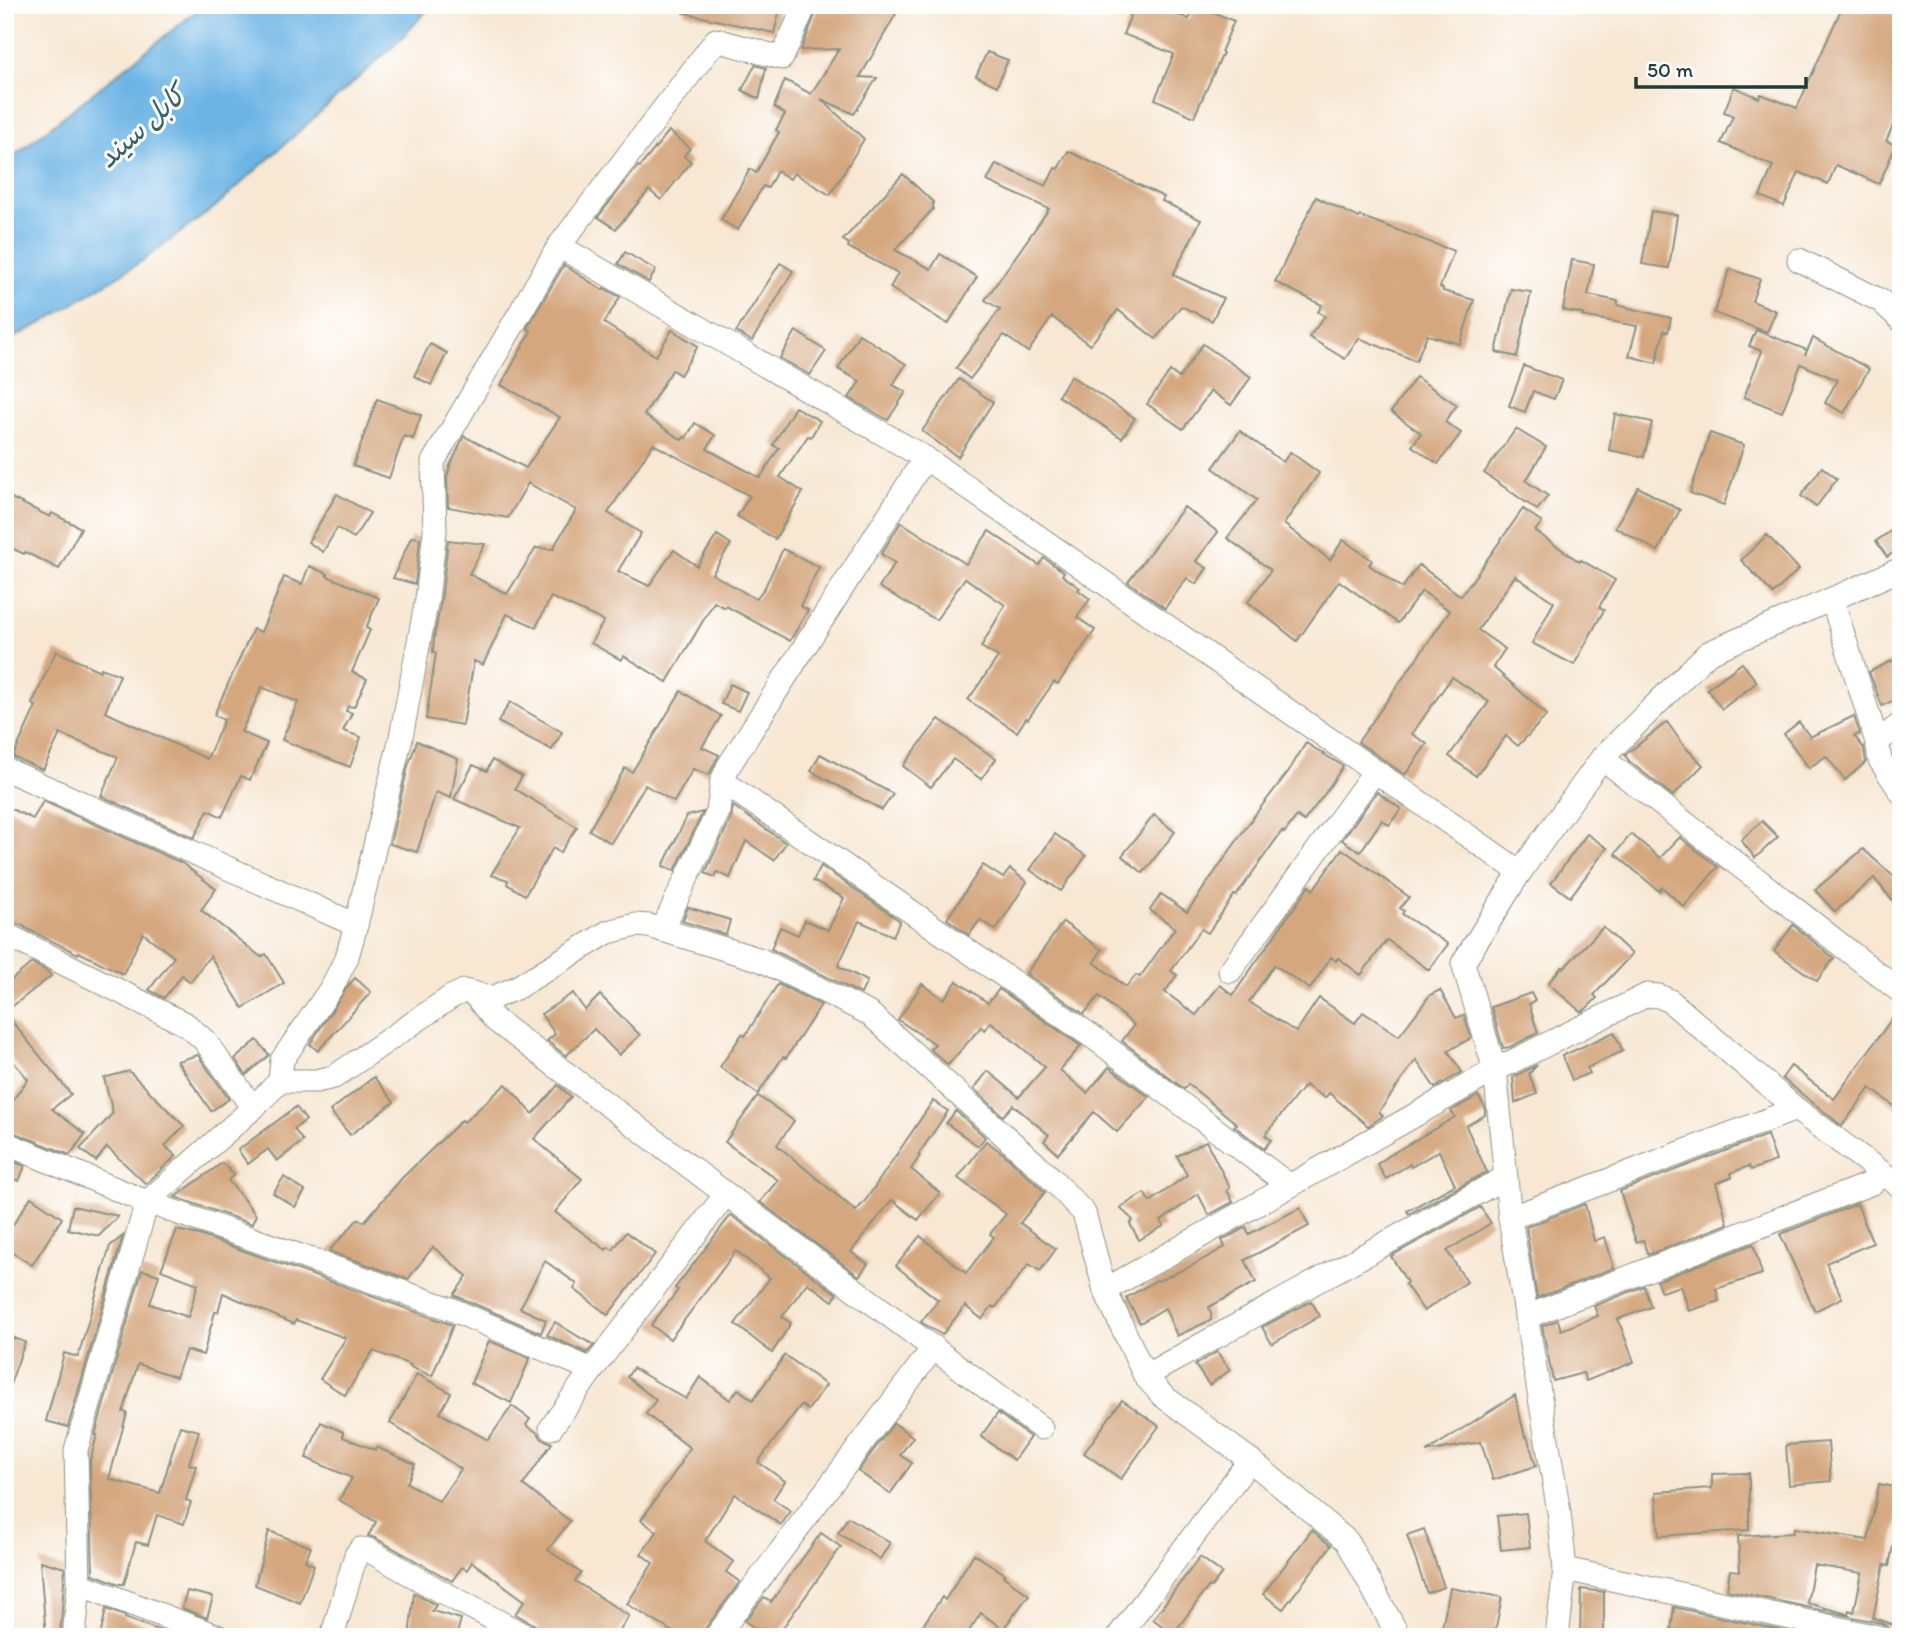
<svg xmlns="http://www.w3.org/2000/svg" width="1906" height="1642" font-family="Itim,'Playpen Sans Arabic',sans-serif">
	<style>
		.water { fill: #6cb4e4; stroke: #46788c; stroke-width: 2 }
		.building { fill: #d4a77f; fill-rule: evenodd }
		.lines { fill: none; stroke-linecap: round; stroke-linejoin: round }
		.minor-casing { stroke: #8b9284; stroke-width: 25 }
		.minor { stroke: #fff; stroke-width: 23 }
		.labels { text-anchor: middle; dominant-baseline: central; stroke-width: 6; stroke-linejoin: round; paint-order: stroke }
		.water-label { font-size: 28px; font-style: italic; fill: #366169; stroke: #fff }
	</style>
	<rect width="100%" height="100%" fill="#fff"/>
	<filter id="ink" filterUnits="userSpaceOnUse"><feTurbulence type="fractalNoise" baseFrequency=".0143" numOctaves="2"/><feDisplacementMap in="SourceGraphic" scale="14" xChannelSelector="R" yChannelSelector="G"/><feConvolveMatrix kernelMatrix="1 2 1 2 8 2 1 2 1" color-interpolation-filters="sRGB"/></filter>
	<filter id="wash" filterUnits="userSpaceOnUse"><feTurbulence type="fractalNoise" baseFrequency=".00686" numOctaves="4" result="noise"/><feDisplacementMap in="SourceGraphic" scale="28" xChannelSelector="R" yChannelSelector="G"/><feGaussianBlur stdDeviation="1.57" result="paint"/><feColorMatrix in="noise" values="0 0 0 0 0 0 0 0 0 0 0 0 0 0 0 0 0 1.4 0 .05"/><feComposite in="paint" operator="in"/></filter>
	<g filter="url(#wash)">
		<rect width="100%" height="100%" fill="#f7e7d3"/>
		<path class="water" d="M204,5H432L398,42L215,207L142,261L46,321L5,342V163Z"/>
		<g id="blocks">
			<g class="building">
				<path d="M685,5H781L774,33L684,13Z"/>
				<path d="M819,5H901L860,77L877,78L854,114L821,99L864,139L830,195L794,173L790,179L777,171L768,188L763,186L738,230L721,220L750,169L756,173L779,132L776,130L785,114L774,107L785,80L811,94L839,49L801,50Z"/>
				<path d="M1135,5H1152L1189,19L1197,5L1234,21L1221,52L1223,53L1194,117L1155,99L1174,54L1123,34Z"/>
				<path d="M1843,5H1901V45L1893,62L1901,66V108L1886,141L1896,145L1879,184L1836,165L1828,184L1799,172L1784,206L1760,196L1773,166L1721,143L1733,116L1724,112L1734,87L1759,98L1761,94L1797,108Z"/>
				<path d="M987,52L1008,60L997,86L976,76Z"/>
				<path d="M755,65L766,68L759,99L742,90Z"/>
				<path d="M669,131L690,148L684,156L691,162L661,200L649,190L616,229L598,217L638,166L640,167Z"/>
				<path d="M1068,151L1164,197L1162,201L1201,220L1173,275L1223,298L1212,321L1181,306L1156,339L1118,310L1090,345L1052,317L1028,352L1004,335L970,379L956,368L1000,309L985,300L1049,209L987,181L996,164L1046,186L1055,168L1058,169Z"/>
				<path d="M903,174L933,202V209L895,250L931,269L940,254L977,277L948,324L890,288L898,273L848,247L849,244L843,240Z"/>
				<path d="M1316,197L1359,218L1360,216L1454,251L1440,287L1443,289V291L1474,300L1460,344L1427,335L1416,361L1359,338L1345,359L1309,337L1325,316L1318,312L1322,305L1275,282Z"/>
				<path d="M1651,211L1677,215L1669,268L1642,264Z"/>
				<path d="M625,252L656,270L649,282L618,264Z"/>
				<path d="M1572,260L1594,264L1588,295L1618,301L1617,305L1671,318L1668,332L1664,331L1656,363L1629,356L1637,326L1582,316L1583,314L1563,310Z"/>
				<path d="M780,263L793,271L752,341L736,332Z"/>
				<path d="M564,265L603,290L604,288L620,297L604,323L656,356L672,330L698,346L680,375L672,370L644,415L682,440L684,437L686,438L695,423L715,435L707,449L760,478L779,448L773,445L795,407L820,421L811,437L808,436L780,477L803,492L775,539L737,516L750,496L653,444L608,513L641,533L618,571L649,586L674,550L697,566L717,535L731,544L712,574L756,599L765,587L783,549L819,567L800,606L808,610L790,641L726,606L725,608L714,602L667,682L624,656L621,660L591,643L604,621L551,597L536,627L507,614L483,665L474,661L463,725L426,719L436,653L433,652L434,638L441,601L448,540L485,544L469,574L507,594L536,548L554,549L555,545L576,510L528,483L508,518L448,507L447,477L450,466L464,436L526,468L560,417L501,385L531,331L527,328Z"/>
				<path d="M1730,269L1760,279L1752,301L1776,311L1767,332L1714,313Z"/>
				<path d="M1511,289L1531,292L1517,357L1496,352Z"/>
				<path d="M1756,330L1807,350L1805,355L1813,338L1869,369L1844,413L1825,403L1837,380L1801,364L1782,412L1744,397L1762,351L1749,346Z"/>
				<path d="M796,331L826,351L810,375L780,358Z"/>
				<path d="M859,334L906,364L893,385L906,392L888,420L849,398L860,381L838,369Z"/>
				<path d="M430,344L447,353L431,385L414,376Z"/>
				<path d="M1203,344L1251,377L1231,405L1211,391L1183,429L1147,404L1170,371L1179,378Z"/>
				<path d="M1524,366L1562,380L1554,399L1533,391L1525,412L1509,406Z"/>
				<path d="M1071,376L1135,418L1122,438L1058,396Z"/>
				<path d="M1416,377L1457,405L1445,422L1461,433L1438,464L1412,446L1421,433L1391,412Z"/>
				<path d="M959,379L993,402L958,457L922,431Z"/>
				<path d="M377,399L421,415L413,439L404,436L389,478L353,466Z"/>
				<path d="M1615,414L1652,422L1644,457L1609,450Z"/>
				<path d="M1516,429L1546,447L1526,481L1548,496L1537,510L1484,473Z"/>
				<path d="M1240,431L1283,462L1290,452L1319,473L1284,524L1330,560L1343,540L1372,560L1369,565L1402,588L1419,565L1461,596L1523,509L1542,522L1535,531L1580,562L1581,560L1615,580L1599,607L1604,610L1574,665L1532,643L1554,602L1515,576L1478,630L1505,649L1493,667L1547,715L1518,746L1506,736L1476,776L1449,756L1489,702L1452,677L1412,734L1427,744L1405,775L1358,742L1450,611L1422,591L1398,623L1339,581L1297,641L1248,602L1271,570L1227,538L1257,500L1213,468Z"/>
				<path d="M1710,433L1744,445L1724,505L1690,493Z"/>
				<path d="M1822,467L1837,479L1816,507L1801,496Z"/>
				<path d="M1638,487L1680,510L1658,551L1615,527Z"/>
				<path d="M337,494L370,513L354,538L337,528L323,552L308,542Z"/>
				<path d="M5,495L50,517L52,513L81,528L59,569L25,552L24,554L5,545Z"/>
				<path d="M1184,507L1218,532L1196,561L1207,568L1196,584L1187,578L1165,608L1128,582Z"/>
				<path d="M901,522L966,564L989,531L1039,565L1044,558L1064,572L1062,575L1080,588L1078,590L1090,599L1077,617L1095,630L1058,684L1054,682L1028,719L1026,718L1017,732L968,700L998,657L981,647L1005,605L965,578L936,620L879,587L895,563L881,554Z"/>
				<path d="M1901,524V547L1887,557L1876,541Z"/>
				<path d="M1767,535L1799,569L1773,594L1741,560Z"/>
				<path d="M411,537L420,538L415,584L393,578Z"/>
				<path d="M309,566L328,574L327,576L379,598L366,628L370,630L352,672L367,679L354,707L348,706L346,711L352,713L343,731L361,737L350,767L282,740L298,702L262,687L241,732L267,743L250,780L241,776L222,817L208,810L194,838L101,796L118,757L60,734L43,770L13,757L36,706L32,704L56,651L100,671L101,668L120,675L105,712L207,759L224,720L214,715L253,629L261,632L284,577L302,584Z"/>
				<path d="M1901,656V680L1894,683L1901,697L1882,706L1869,672Z"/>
				<path d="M1742,663L1757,682L1722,709L1707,689Z"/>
				<path d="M730,684L747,692L738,711L721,704Z"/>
				<path d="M681,691L721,716L702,747L719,755L709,775L693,769L674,802L645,785L611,843L589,830L625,768L632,772Z"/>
				<path d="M510,702L562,732L552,750L498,722Z"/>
				<path d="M1854,716L1860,734L1854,736L1864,748L1866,762L1845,780L1826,756L1809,768L1784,734L1799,722L1810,737Z"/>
				<path d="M939,719L996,759L981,779L953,759L931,787L903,766Z"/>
				<path d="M1667,722L1685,747L1703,765L1673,796L1629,761L1625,755Z"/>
				<path d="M417,741L458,759L451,798L436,792L417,852L390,844L408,766Z"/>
				<path d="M1306,743L1343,766L1326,792L1304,821L1297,816L1284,833L1282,831L1236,896L1234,895L1208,933L1201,929L1171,971L1177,975L1165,992L1196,1015L1220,985L1233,995L1309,886L1313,890L1342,849L1409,897L1400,908L1404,911L1402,914L1448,944L1429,970L1387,940L1361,975L1338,958L1336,961L1331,957L1310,989L1274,965L1249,1002L1296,1032L1319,998L1355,1023L1363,1012L1399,1036L1430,995L1440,990L1456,1018L1464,1015L1471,1038L1448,1051L1462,1072L1435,1088L1416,1060L1379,1112L1383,1116L1368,1126L1329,1093L1325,1098L1305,1085L1265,1135L1271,1140L1264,1149L1234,1126L1237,1124L1188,1084L1184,1089L1122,1041L1134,1025L1099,996L1084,1014L1026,974L1063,922L1102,950L1094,962L1126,987L1136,975L1140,977L1175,928L1150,910L1161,894L1187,912L1254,816L1288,772Z"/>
				<path d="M820,754L893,794L882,810L811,771Z"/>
				<path d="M492,760L522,776L515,789L577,827L560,853L553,848L525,895L507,884L508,880L491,875L520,828L454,799L473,765L487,771Z"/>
				<path d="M1377,792L1401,809L1389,825L1382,820L1360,852L1342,840Z"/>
				<path d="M43,801L182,863L216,889L201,910L261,957L266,954L284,983L243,1008L210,956L190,982L182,975L164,998L149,990L174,957L143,933L123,974L79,952L78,954L25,928V927L5,919V806L33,819Z"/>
				<path d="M733,806L786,843L774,860L746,841L730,878L717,872L715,877L705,873L731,818Z"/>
				<path d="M703,812L675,871L663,866L687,816Z"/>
				<path d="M1154,815L1175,832L1143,873L1122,856Z"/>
				<path d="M1762,821L1778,837L1755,858L1741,840Z"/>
				<path d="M1055,834L1086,856L1061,891L1030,870Z"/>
				<path d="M1587,834L1607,848L1570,897L1551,883Z"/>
				<path d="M1631,834L1660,858L1680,837L1718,867L1684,907L1662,887L1659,891L1615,854Z"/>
				<path d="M1863,849L1901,883V911L1874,878L1835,912L1815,890Z"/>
				<path d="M983,865L1003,878L1010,869L1027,882L996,930L980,920L969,935L947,919Z"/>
				<path d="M821,866L900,921L893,936L859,921L838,966L867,981L861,994L771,949L780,927L798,935L805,920L828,930L844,898L813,881Z"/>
				<path d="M688,907L730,920L726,935L682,921Z"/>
				<path d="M1793,925L1834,958L1817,981L1774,951Z"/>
				<path d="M1603,927L1632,954L1594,995L1597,998L1586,1009L1581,1012L1548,983L1562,967L1564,968Z"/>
				<path d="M32,963L47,971L51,976L5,1012V985Z"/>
				<path d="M355,978L371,992L318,1051L310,1044L347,987Z"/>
				<path d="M957,981L988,1003L999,989L1081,1046L1060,1070L1087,1093L1109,1067L1149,1097L1117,1132L1094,1112L1058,1154L1044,1141L1049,1135L1013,1105L1003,1116L974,1089L988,1071L1019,1097L1045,1067L991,1022L985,1030L981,1027L948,1065L930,1049L935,1044L898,1020L922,984L944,999Z"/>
				<path d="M778,984L821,1005L786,1058L783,1057L758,1094L720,1067L742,1034L745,1036Z"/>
				<path d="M573,993L585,1010L600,995L640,1035L619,1055L594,1029L566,1056L547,1041L555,1034L541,1014Z"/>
				<path d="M1531,993L1535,1001L1529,1004L1538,1033L1510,1047L1503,1048L1491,1007Z"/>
				<path d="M1901,1006V1111L1870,1088L1842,1126L1782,1078L1791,1066L1834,1099Z"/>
				<path d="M5,1013L71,1094L52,1109L85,1134L70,1155L5,1129V1111L28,1079L5,1052Z"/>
				<path d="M1614,1032L1623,1051L1587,1068L1590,1073L1572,1080L1562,1056Z"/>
				<path d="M257,1040L269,1055L246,1075L235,1059Z"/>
				<path d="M198,1055L229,1099L211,1111L177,1061Z"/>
				<path d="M1537,1065L1529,1074L1537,1094L1515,1103L1513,1077Z"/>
				<path d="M129,1071L184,1126L165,1146L176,1156L146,1184L107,1147L96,1161L80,1149L113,1113L104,1078Z"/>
				<path d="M374,1077L394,1102L350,1135L330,1111Z"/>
				<path d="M506,1084L533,1114L558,1085L571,1097L534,1139L582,1179L555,1212L606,1250L608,1247L613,1250L626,1232L655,1254L608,1315L574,1289L577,1284L545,1261L520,1308L546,1320L541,1333L454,1295L467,1276L433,1247L408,1279L329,1251L358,1219L364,1222L402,1178L462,1120L464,1122Z"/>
				<path d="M758,1096L794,1121L777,1145L856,1211L865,1201L933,1101L948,1111L918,1155L920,1156L911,1169L940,1193L918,1220L892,1200L851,1252L868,1264L859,1276L760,1202L778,1180L725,1142Z"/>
				<path d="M1478,1096L1485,1107V1115L1466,1126L1487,1172L1409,1214L1407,1211L1455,1185L1439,1151L1411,1167L1410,1164L1386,1179L1377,1164L1393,1153L1455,1117L1451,1111Z"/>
				<path d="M296,1107L306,1120L294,1129L303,1141L277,1161L268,1149L248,1164L238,1150Z"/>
				<path d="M956,1111L985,1137L978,1146L946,1123Z"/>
				<path d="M1767,1135L1776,1161L1751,1170L1749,1166L1731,1173L1732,1177L1716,1183L1728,1224L1648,1255L1643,1240L1636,1242L1620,1191Z"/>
				<path d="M986,1141L1004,1154L1045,1192L1020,1223L1056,1249L1040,1271L1029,1264L995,1308L992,1306L982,1319L965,1306L942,1335L921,1322L938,1300L896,1266L920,1236L966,1273L994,1237L990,1234L1006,1214L958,1178Z"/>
				<path d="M1206,1141L1230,1188L1227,1190L1233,1202L1209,1215L1198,1194L1161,1221L1164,1226L1139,1240L1130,1224L1133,1220L1120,1208L1144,1193L1150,1202L1187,1175L1177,1156Z"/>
				<path d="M5,1158L25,1166L19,1181L5,1176Z"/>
				<path d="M222,1163L234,1175L228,1180L256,1215L252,1224L175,1197Z"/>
				<path d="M284,1177L305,1191L295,1207L273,1193Z"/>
				<path d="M31,1197L62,1218L32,1265L5,1248V1237Z"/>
				<path d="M1585,1204L1594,1241L1605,1237L1614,1268L1537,1298L1526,1227Z"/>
				<path d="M1857,1204L1873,1243L1826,1263L1842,1298L1815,1311L1780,1234Z"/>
				<path d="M73,1206L118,1216L99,1236L68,1229Z"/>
				<path d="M1480,1207L1491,1223L1447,1251L1467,1282L1424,1311L1405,1284L1407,1282L1391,1256Z"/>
				<path d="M1300,1208L1309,1226L1245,1260L1256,1282L1209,1307L1211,1313V1320L1177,1336L1165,1308L1140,1323L1126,1298L1157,1280L1158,1281L1191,1266L1225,1247L1222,1240L1246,1227L1249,1234Z"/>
				<path d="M731,1215L837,1294L833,1301L807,1283L782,1317L791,1323L772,1353L735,1324L770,1278L736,1251L670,1339L651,1325L678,1290L675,1288Z"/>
				<path d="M177,1230L199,1235L453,1325L432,1376L410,1367L411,1365L373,1351L345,1395L320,1379L346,1338L296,1320L294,1324L223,1293L218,1312H215L203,1355L186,1350L176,1377L138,1364L123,1412L127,1413L109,1479L160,1493L180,1426L199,1431L189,1464L196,1466L186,1500L191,1502L184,1524L157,1515L148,1545L136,1542L124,1584H119L93,1574L90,1461L97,1435H95L142,1270L159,1275L150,1304L188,1317L198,1284L161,1270Z"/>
				<path d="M123,1236L68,1427L46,1421L64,1353L78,1357L110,1246Z"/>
				<path d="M1753,1244L1762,1274L1716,1289L1719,1301L1689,1311L1681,1286L1661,1292L1657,1281Z"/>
				<path d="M1644,1286L1651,1307L1618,1319L1634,1362L1586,1381L1583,1373L1553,1381L1542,1326L1558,1320L1561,1330L1598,1316L1594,1306Z"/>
				<path d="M1311,1301L1320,1316L1272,1344L1262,1327Z"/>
				<path d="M555,1322L579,1337L594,1345L587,1353L547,1335Z"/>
				<path d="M5,1335L25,1342L8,1390L5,1389Z"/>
				<path d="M489,1341L530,1358L511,1403L471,1383Z"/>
				<path d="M1217,1352L1230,1370L1209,1385L1195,1365Z"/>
				<path d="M785,1355L826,1385L808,1410L801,1405L758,1462L785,1481L773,1499L791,1511L781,1525L735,1494L705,1541L734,1562L726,1572L740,1582L705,1629L702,1637H681L627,1604L653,1563L641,1554L657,1532L641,1520L682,1462L681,1461L690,1448L646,1414L656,1400L627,1377L633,1368L686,1399L700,1377L730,1400L738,1389L753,1400Z"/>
				<path d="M417,1374L451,1393L440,1413L488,1440L512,1406L530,1419L526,1425L538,1433L542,1439L552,1443L523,1485L570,1521L548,1550L581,1573L575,1581L629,1616L616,1637H542L540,1630L535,1625L515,1614L525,1601L472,1562L467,1570L462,1567L452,1581L375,1538L368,1536L376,1522L339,1500L352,1478L306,1458L321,1422L343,1432V1437L375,1450L376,1447L415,1464L407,1483L439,1501L461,1469L390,1423Z"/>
				<path d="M1515,1395L1525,1437L1527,1436L1536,1466L1493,1480L1481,1442L1426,1452Z"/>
				<path d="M1122,1400L1159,1426L1121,1479L1084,1453Z"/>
				<path d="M998,1413L1030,1437L1014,1460L981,1436Z"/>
				<path d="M894,1423L913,1437L900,1455L912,1463L890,1494L858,1471Z"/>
				<path d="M1828,1442L1831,1481L1789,1485L1786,1445Z"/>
				<path d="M1749,1473V1530L1659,1536L1656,1492L1712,1488V1474Z"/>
				<path d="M1879,1484L1901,1488V1505L1889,1566L1884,1565L1873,1618L1901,1627V1637H1892L1888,1627L1881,1623L1727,1590L1730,1570L1740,1571L1738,1536L1793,1533L1794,1528L1868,1540ZM1814,1565L1862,1573L1854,1612L1849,1610L1848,1614L1807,1603Z"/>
				<path d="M1526,1513L1530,1547L1501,1550L1497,1516Z"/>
				<path d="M848,1517L890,1543L880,1559L838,1533Z"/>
				<path d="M1424,1529L1444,1587L1427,1593L1407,1535Z"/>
				<path d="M1312,1530L1331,1546L1283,1609L1263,1594Z"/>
				<path d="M269,1531L311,1547L305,1561L314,1565L300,1603L255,1585Z"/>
				<path d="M821,1533L841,1547L776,1637H767L745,1621L764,1597L771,1602Z"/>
				<path d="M974,1554L1005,1574L1003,1576L1029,1595L1003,1629L981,1613L965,1637H915L942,1597L945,1600Z"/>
				<path d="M1200,1557L1222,1573L1211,1587L1209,1586L1173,1634L1153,1619Z"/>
				<path d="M40,1561L65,1568L60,1637H46Z"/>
				<path d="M1450,1588L1502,1597L1494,1637H1440Z"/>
				<path d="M1581,1589L1604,1592V1637H1580Z"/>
				<path d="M187,1591L213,1597L207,1618L182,1608Z"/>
				<path d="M414,1593L436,1605L432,1611L461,1619L456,1637H409Z"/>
				<path d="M1674,1607L1811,1637H1670Z"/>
				<path d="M106,1609L125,1616V1618L170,1634V1637H100Z"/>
			</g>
		</g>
	</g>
	<g filter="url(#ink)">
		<use href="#blocks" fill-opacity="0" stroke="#8b9284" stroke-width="2"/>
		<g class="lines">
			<g class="minor-casing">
				<g id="minor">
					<path d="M559,246L925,458L1520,872"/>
					<path d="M1799,260L1881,301L1901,320"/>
					<path d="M1832,599L1877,742L1880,760L1901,792"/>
					<path d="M1877,742L1901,724"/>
					<path d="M1602,758L1901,992"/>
					<path d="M5,769L356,925"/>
					<path d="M722,781L1097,1040L1290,1186"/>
					<path d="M662,930L718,812L722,781L728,767L925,458"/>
					<path d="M5,934L187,1025L205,1041L253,1108"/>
					<path d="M1230,971L1375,771"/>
					<path d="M473,993L495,1020L726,1194L1041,1428"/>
					<path d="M280,1081H316L334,1077L451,997L464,991L492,998L516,988L608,932L636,925L649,926L761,960L870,1014L1050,1177L1084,1213L1105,1290L1145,1376L1163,1396L1250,1460L1347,1541L1399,1637"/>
					<path d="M5,1143L147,1202L451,1309L592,1370"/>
					<path d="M1510,1218L1796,1109"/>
					<path d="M1105,1290L1495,1070L1647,995L1659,996L1670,1001L1796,1109L1901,1187"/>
					<path d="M1526,1317L1872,1183L1883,1174"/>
					<path d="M1145,1376L1506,1177"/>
					<path d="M551,1428L592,1370L726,1194"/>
					<path d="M1565,1569L1878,1637"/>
					<path d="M79,1584L219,1637"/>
					<path d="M74,1637L79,1584L76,1450L147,1202L253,1108L280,1081L282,1060L332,987L347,957L356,925L401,737L427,599L435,531L433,462L559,246L716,40L782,58L805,5"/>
					<path d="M332,1637L356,1555L361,1549L368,1550L440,1591L528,1637"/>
					<path d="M716,1637L934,1347"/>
					<path d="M1118,1637L1250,1460"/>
					<path d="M1557,1637L1565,1569L1559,1512L1510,1218L1495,1070L1463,963L1520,872L1602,758L1708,653L1901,569"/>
				</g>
			</g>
			<use href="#minor" class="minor"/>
		</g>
	</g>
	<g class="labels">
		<g class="water-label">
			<text transform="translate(141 126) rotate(-42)">کابل سيند</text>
		</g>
	</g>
	<rect width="1906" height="1642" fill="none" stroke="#fff" stroke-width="28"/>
	<path d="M1636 77v10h170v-10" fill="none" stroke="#1f3d34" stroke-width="3.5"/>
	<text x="1647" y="77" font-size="21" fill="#1f3d34" stroke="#ffffff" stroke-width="5" paint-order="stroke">50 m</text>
</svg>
